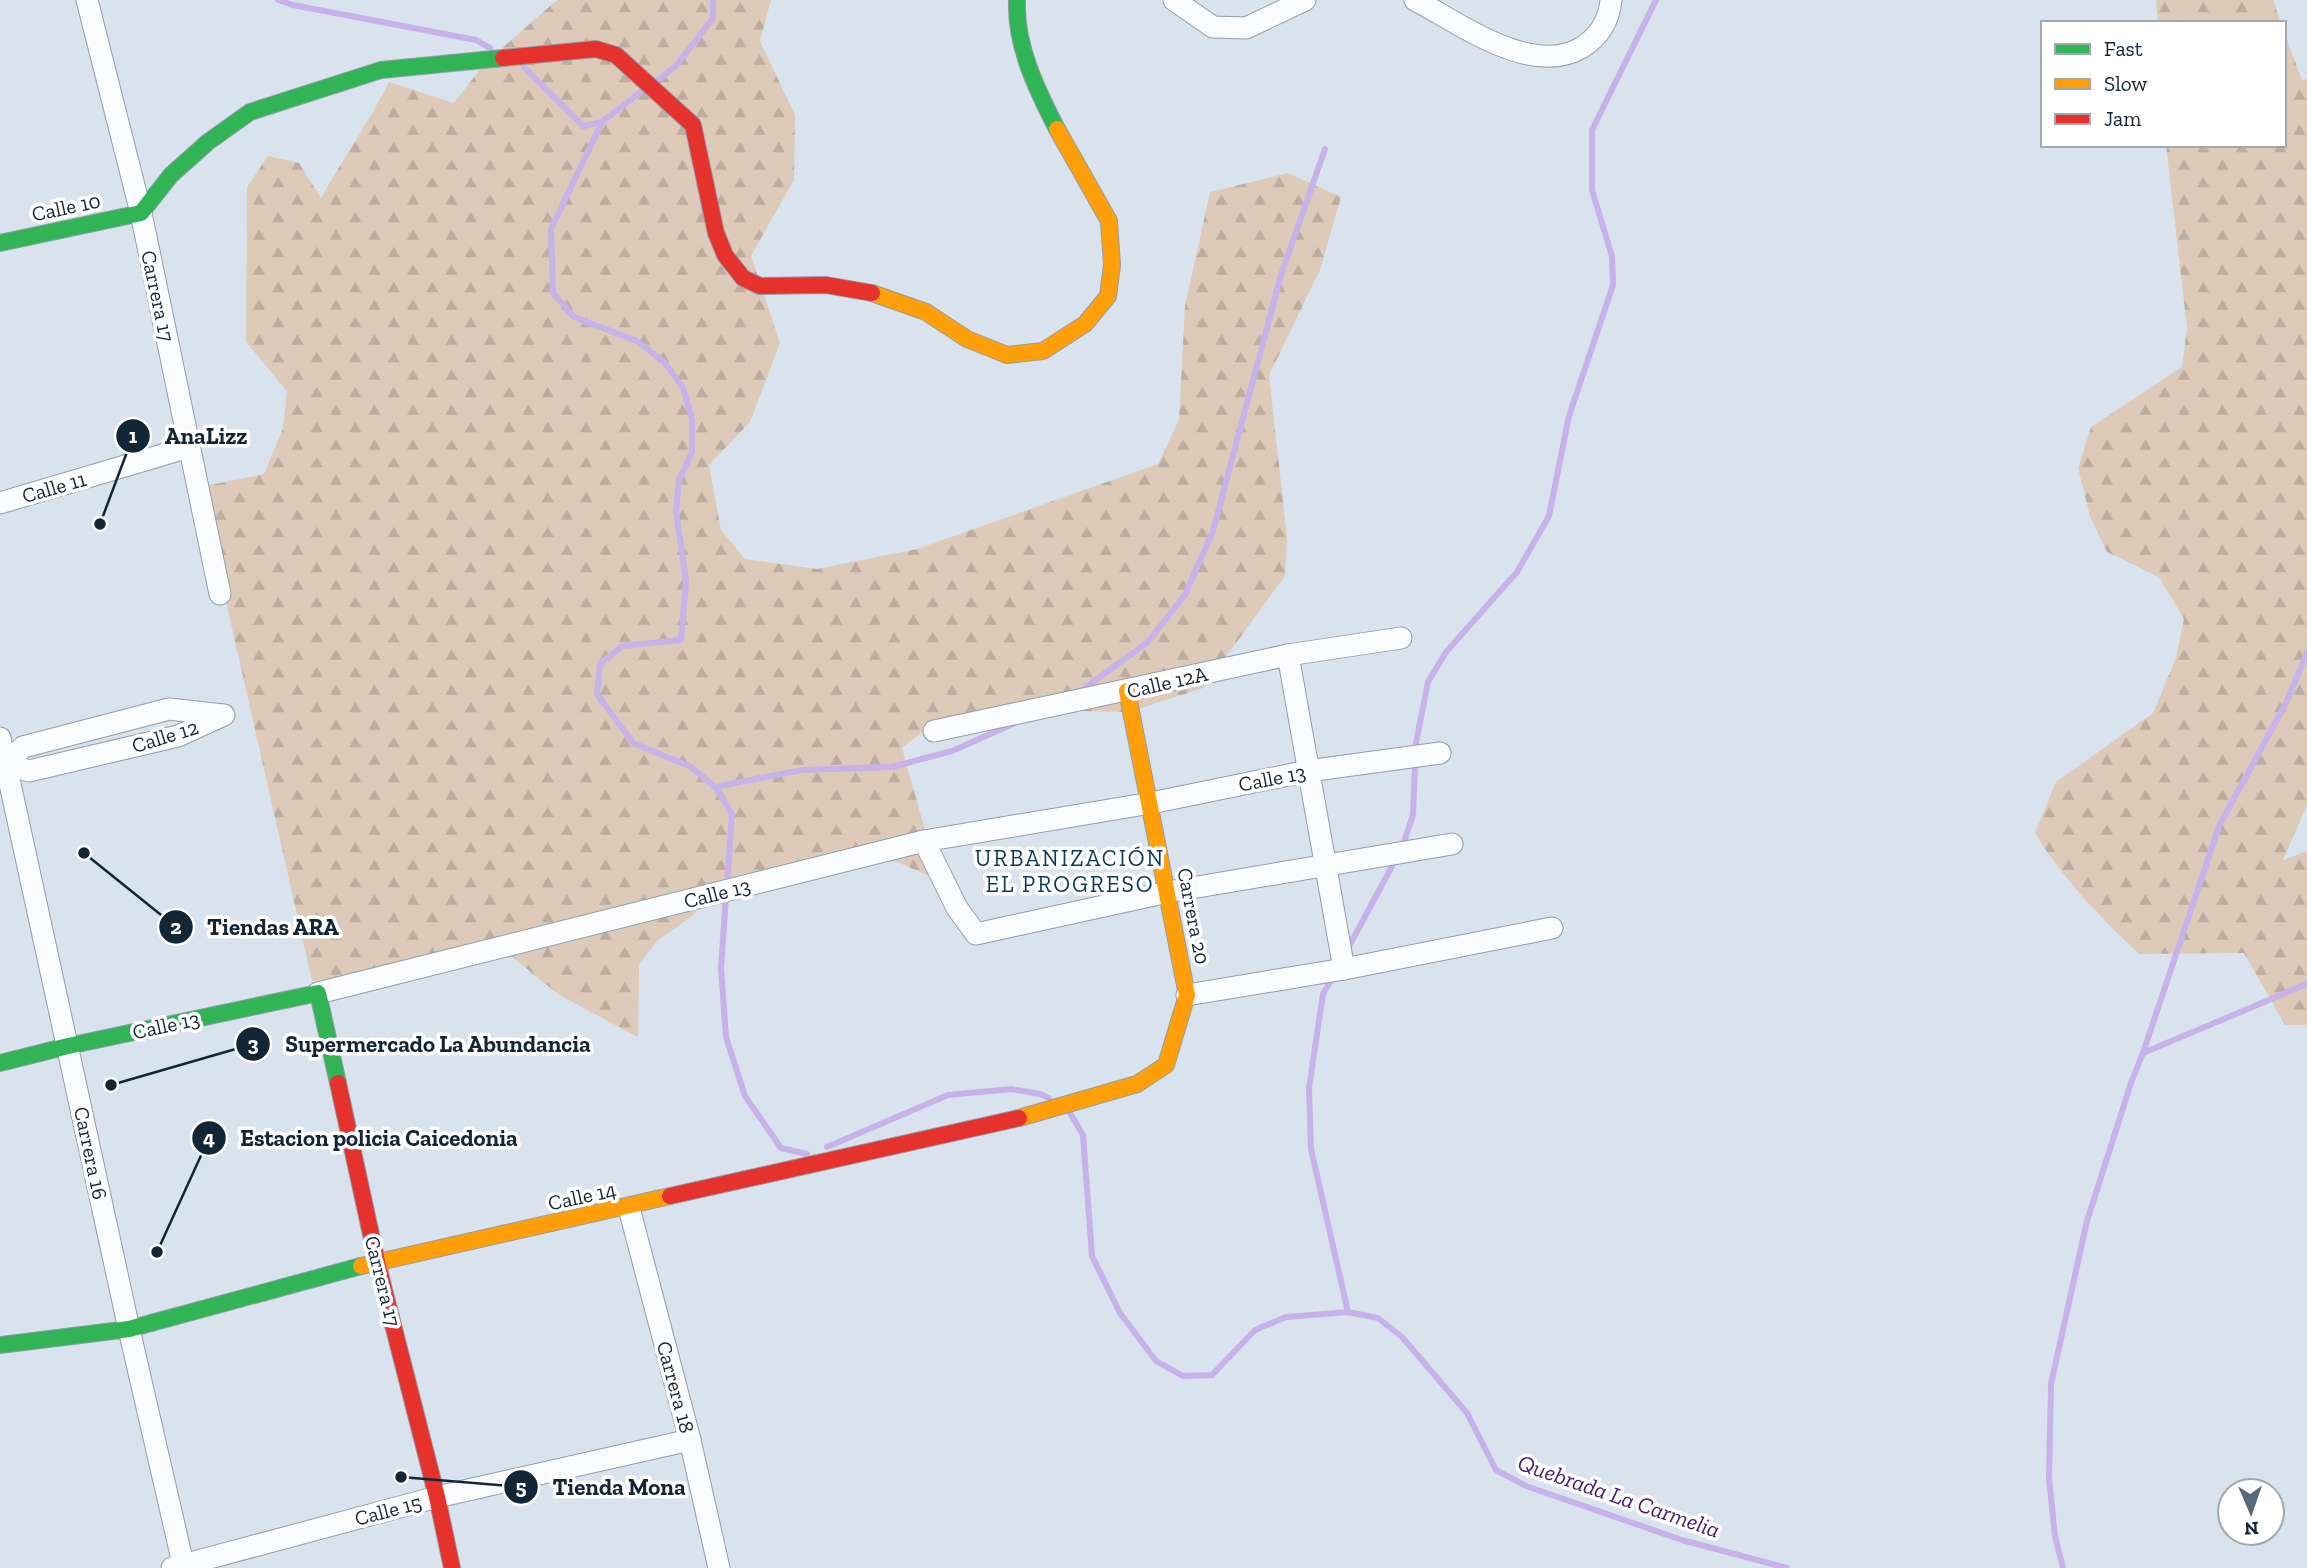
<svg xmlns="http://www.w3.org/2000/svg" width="2307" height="1568" font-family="'Zilla Slab',serif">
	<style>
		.forest { fill: url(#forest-firs) }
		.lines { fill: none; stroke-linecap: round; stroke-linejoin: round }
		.stream { stroke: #c7b2e9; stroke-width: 6 }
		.street-casing { stroke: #919eaa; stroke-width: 23 }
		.fast-casing { stroke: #919eaa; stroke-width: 18 }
		.slow-casing { stroke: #919eaa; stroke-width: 18 }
		.jam-casing { stroke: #919eaa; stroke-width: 18 }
		.street { stroke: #f9fbfc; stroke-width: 21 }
		.fast { stroke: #30b455; stroke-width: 16 }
		.slow { stroke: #ff9f0a; stroke-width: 16 }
		.jam { stroke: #e5322d; stroke-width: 16 }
		.labels { text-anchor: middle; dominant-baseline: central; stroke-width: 7; stroke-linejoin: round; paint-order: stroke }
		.street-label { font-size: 21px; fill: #132636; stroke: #fff }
		.neighbourhood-label { font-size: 23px; letter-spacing: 2px; fill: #073a5c; stroke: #fff }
		.water-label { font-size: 23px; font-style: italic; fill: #47186d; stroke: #fff }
		.leader { fill: none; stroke: #132636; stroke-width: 2.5 }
		.callout-dot { fill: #132636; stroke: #fff; stroke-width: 2.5 }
		.mark-label { font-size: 21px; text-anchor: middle; font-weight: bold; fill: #fff }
		.callout-label { font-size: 23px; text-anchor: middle; font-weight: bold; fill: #132636; stroke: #fff; stroke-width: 7; stroke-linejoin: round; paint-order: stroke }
	</style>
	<defs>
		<pattern id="forest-firs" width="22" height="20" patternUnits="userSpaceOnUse" patternTransform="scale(1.75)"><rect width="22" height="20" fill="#ddcab9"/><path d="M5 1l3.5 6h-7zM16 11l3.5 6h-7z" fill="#bdada0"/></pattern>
	</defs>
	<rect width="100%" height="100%" fill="#d9e3ed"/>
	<g class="forest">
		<path d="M557,0H771L760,41L795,115L794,180L751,256L780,343L750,422L709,465L721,530L745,559L817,569L917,549L1158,464L1179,420L1185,306L1210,192L1288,173L1341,197L1320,270L1269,375L1287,537L1285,576L1203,688L1129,712L1021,710L931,725L902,748L939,880L885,857H814L754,876L708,899L692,916L656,942L639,965L638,1037L559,995L512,957L312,981L200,487L264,474L283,428L287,391L246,342L247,187L268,156L299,163L321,198C343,159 369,122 389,82L454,103L485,63Z"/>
		<path d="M2156,0H2273L2281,23H2158Z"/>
		<path d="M2284,32L2302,80L2307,79V805L2283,860L2307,851V1025H2285L2244,953L2139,954C2100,917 2063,879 2035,833L2056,782L2153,713L2176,658L2184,619L2159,577L2107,552L2090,516L2078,468L2091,427L2182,367L2187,328L2166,145H2284Z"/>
	</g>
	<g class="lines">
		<g class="stream">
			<path d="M278,0L293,5L476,40L490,48"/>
			<path d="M524,67L583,126L602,122"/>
			<path d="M657,81L676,66L713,18V0"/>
			<path d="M642,91L602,122L551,229L553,293L574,317L637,341L665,363L683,388L692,419V452L679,480L676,511L686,581L681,640L622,646L600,664L597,694L633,743L691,767L715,787L732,814L727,885"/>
			<path d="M1079,692L1147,643L1185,595L1213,531L1281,275L1325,149"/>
			<path d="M715,787L802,770L892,767L952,751L1015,723"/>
			<path d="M1402,848L1413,815L1416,743L1428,682L1446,652L1517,572L1549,516L1569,416L1613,285L1612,256L1592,190V130L1656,0"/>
			<path d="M726,896L721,968L726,1037L745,1096L781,1148L807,1154"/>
			<path d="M1347,950L1397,857"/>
			<path d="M1334,975L1323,994L1309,1088L1311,1149L1348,1312"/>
			<path d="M2143,1053L2307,984"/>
			<path d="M1069,1111L1083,1135L1092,1256L1120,1313L1156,1361L1183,1376L1212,1375L1255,1330L1286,1317L1348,1312L1378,1318L1402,1337L1467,1413L1496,1470L1526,1486L1682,1540L1787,1568"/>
			<path d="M827,1147L948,1095L1011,1089L1040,1094L1049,1098"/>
			<path d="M2063,1568L2055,1536L2049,1478L2051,1384L2087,1221L2131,1083L2143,1053L2219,826L2285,705L2307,653"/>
		</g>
		<g class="street-casing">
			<g id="street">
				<path d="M87,0L141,213L220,594"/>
				<path d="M1174,0L1213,27L1246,28L1305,0"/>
				<path d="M1415,0C1459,23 1531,77 1581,48C1599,37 1609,21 1611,0"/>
				<path d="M0,503L189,447"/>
				<path d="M1288,655L1344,969"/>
				<path d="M934,731L1288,655L1401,638"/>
				<path d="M0,738L129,1329L184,1568"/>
				<path d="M6,763L23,747L169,709L223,715"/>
				<path d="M0,765L6,763L29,771L178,736L224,715"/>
				<path d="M924,841L957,908L976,934L1168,892L1452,844"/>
				<path d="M318,993L924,841L1151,803L1308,771L1440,753"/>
				<path d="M1187,995L1344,969L1552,928"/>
				<path d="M629,1208L690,1440L719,1568"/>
				<path d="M172,1568L437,1497L690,1440"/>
			</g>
		</g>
		<g class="fast-casing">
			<g id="fast">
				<path d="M1017,0C1015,46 1037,90 1057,129"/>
				<path d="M0,243L141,213L171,175L208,142L250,112L381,70L503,58"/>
				<path d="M0,1063L68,1046L318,993L338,1083"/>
				<path d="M0,1345L129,1329L361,1266"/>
			</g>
		</g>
		<g class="slow-casing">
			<g id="slow">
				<path d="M872,293L926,312L967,339L1007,355L1043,351L1085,324L1108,296L1112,265L1109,221L1057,129"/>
				<path d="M1019,1118L1137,1084L1166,1065L1187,995L1127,691"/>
				<path d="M361,1266L670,1196"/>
			</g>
		</g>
		<g class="jam-casing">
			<g id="jam">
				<path d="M503,58L596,49L616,55L693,125L716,233L725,255L743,278L760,286L826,285L872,293"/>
				<path d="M338,1083L377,1262L437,1497L452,1568"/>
				<path d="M670,1196L1019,1118"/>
			</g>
		</g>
		<use href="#street" class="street"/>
		<use href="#fast" class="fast"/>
		<use href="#slow" class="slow"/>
		<use href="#jam" class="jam"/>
	</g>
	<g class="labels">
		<g class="street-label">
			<text transform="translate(66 207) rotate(-12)">Calle 10</text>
			<text transform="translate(158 296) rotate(78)">Carrera 17</text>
			<text transform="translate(54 487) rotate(-16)">Calle 11</text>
			<text transform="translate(1167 682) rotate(-13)">Calle 12A</text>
			<text transform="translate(165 736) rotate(-17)">Calle 12</text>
			<text transform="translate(1272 778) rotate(-11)">Calle 13</text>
			<text transform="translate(717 893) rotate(-14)">Calle 13</text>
			<text transform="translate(1194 916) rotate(79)">Carrera 20</text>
			<text transform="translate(166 1025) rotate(-12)">Calle 13</text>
			<text transform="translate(91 1153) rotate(78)">Carrera 16</text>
			<text transform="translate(582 1196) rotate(-12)">Calle 14</text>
			<text transform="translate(383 1281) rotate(76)">Carrera 17</text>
			<text transform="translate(676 1387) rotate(75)">Carrera 18</text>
			<text transform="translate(388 1510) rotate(-15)">Calle 15</text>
		</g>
		<g class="neighbourhood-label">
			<text x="1070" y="858">URBANIZACIÓN<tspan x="1070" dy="26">EL PROGRESO</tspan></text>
		</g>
		<g class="water-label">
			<text transform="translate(1619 1496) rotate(19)">Quebrada La Carmelia</text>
		</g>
	</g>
	<path class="leader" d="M100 524L133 436M84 853L176 927M111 1085L253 1044M157 1252L209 1138M401 1477L521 1487"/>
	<g class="callout-dot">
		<circle cx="100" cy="524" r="7"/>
		<circle cx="84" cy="853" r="7"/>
		<circle cx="111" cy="1085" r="7"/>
		<circle cx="157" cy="1252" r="7"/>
		<circle cx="401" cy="1477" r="7"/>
		<circle cx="133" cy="436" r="18"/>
		<circle cx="176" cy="927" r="18"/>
		<circle cx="253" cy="1044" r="18"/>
		<circle cx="209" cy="1138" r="18"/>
		<circle cx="521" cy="1487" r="18"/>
	</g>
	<g class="mark-label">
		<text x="133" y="443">1</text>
		<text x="176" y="934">2</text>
		<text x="253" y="1051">3</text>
		<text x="209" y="1145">4</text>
		<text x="521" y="1494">5</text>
	</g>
	<g class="callout-label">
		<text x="206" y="444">AnaLizz</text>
		<text x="273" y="935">Tiendas ARA</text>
		<text x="438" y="1052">Supermercado La Abundancia</text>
		<text x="379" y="1146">Estacion policia Caicedonia</text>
		<text x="619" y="1495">Tienda Mona</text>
	</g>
	<rect x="2041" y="21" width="245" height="126" fill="#ffffff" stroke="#a1a8af" stroke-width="2"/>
	<rect x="2055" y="44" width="35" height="10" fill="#30b455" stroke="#a1a8af" stroke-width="2"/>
	<text x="2104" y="56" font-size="21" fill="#132636">Fast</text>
	<rect x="2055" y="79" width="35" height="10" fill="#ff9f0a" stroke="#a1a8af" stroke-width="2"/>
	<text x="2104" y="91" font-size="21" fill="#132636">Slow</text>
	<rect x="2055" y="114" width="35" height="10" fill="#e5322d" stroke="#a1a8af" stroke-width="2"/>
	<text x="2104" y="126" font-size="21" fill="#132636">Jam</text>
	<g transform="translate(2251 1512) rotate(178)"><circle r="33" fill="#ffffff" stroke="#a1a8af" stroke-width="2"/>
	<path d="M0-5L12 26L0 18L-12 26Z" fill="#586876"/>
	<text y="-10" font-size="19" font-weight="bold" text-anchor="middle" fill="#132636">N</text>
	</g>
</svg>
